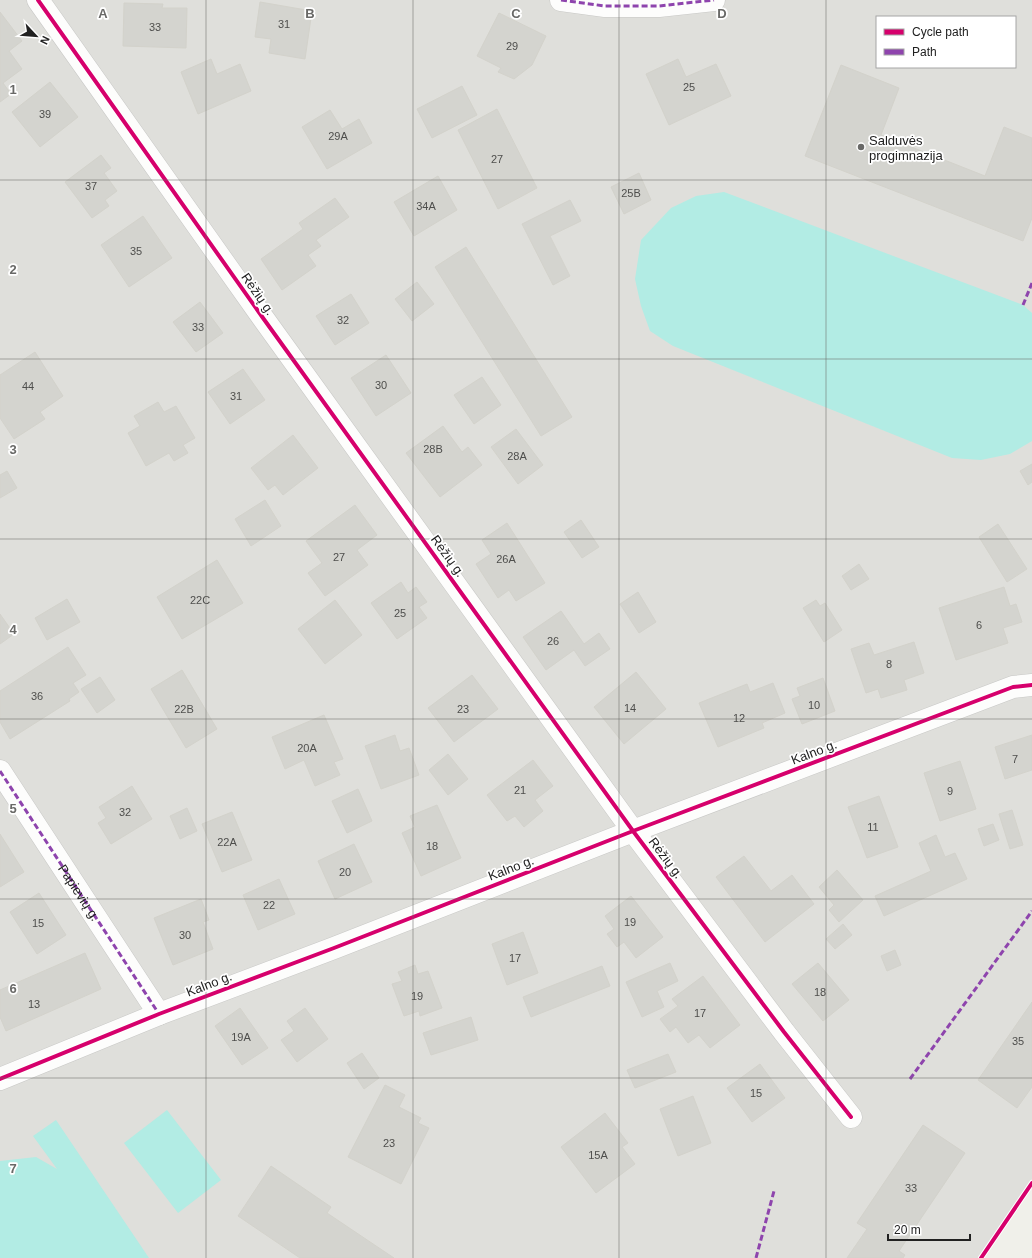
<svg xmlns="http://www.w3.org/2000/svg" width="1032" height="1258" font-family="Helvetica,sans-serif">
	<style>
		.residential { fill: #dfdfdb; fill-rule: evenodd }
		.pitch { fill: #b2ece4 }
		.building { fill: #d4d4cf; stroke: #d3d2cb }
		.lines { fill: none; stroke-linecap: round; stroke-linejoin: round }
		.minor-casing { stroke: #c8c8c6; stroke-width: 23 }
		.minor { stroke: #fdfdfc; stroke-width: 22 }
		.quiet { stroke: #8e44ad; stroke-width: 3; stroke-dasharray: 6 3; stroke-linecap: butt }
		.cycleway-casing { stroke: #fff; stroke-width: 6 }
		.cycleway { stroke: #d6006c; stroke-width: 4 }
		.grid { fill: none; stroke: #696967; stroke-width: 1; stroke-opacity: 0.55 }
		.poi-dot { fill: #696967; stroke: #fff; stroke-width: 1.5 }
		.labels { text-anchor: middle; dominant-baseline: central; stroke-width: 3.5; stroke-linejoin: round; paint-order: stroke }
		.number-label { font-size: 11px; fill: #4e4e4c }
		.poi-label { font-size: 13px; fill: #212121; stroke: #fff; text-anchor: start }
		.street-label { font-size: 13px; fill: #212121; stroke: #fff }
		.grid-label { font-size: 13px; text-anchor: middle; font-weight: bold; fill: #696967; stroke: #fff; stroke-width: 3.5; stroke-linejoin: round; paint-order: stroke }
	</style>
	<rect width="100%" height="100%" fill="#f0f0ea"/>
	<path class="residential" d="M0,0H1032V1183L981,1258H0ZM877,17H1015V67H877Z"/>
	<g class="pitch">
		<path d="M724,192L1023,305L1032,313V441L1010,454L981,460L952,458L673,346L650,331L641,306L635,279L641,240L671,208L696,196Z"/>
		<path d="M167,1110L221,1180L178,1213L124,1143Z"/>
		<path d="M56,1120L149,1258H0V1161L36,1157L57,1169L33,1136Z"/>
	</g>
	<g class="building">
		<path d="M260,2L312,11L305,59L269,53L271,39L255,37Z"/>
		<path d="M124,3L163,4L162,8H187L186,48L123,46Z"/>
		<path d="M0,12L22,41L9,51L22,69L3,83L11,94L0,102Z"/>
		<path d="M499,13L546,36L532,65L514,79L498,72L501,68L477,56Z"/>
		<path d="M211,59L217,74L240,64L251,91L198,114L181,72Z"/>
		<path d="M678,59L686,77L716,64L731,96L669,125L646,74Z"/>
		<path d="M841,65L899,88L881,135L985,176L1004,127L1032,138V218L1023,241L805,156Z"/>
		<path d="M50,82L78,117L40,147L12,112Z"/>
		<path d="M462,86L477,115L432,138L417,109Z"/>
		<path d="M497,109L537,188L498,209L458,130Z"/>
		<path d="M330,110L342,129L359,119L372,143L327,169L302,127Z"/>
		<path d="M101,155L111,168L104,173L117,191L105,200L109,206L92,218L65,182Z"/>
		<path d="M639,173L651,200L624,214L611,187Z"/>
		<path d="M438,176L457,210L414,236L394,202Z"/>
		<path d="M335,198L349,217L316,240L321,246L308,255L316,266L282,290L261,259L303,229L299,223Z"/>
		<path d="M570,200L581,221L550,236L570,276L553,285L522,224Z"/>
		<path d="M143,216L172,258L129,287L101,245Z"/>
		<path d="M466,247L572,417L541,436L435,267Z"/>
		<path d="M417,282L434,304L412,321L395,299Z"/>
		<path d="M351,294L369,323L335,345L316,316Z"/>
		<path d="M200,302L223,333L196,352L173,322Z"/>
		<path d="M35,352L63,396L40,412L45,419L14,439L0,418V375Z"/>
		<path d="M386,355L411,393L376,416L351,378Z"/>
		<path d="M243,369L265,400L230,424L208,392Z"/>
		<path d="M482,377L501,405L474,424L454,395Z"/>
		<path d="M158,402L164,412L176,406L195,438L183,445L188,453L174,461L169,453L146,466L128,433L140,426L134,416Z"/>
		<path d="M443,426L462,452L468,447L482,465L440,497L406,453Z"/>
		<path d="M516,429L543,465L518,484L491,447Z"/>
		<path d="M293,435L318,468L283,495L275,485L268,490L251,468Z"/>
		<path d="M1032,464V482L1028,485L1020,471Z"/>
		<path d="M7,471L17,488L0,498V475Z"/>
		<path d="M265,500L281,526L251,546L235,519Z"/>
		<path d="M355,505L377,535L357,550L368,565L325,596L308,573L322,563L306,541Z"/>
		<path d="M581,520L599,547L582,558L564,532Z"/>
		<path d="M507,523L545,583L516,601L509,590L498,598L476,564L491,554L482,540Z"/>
		<path d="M998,524L1027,569L1007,582L979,537Z"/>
		<path d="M217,560L243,603L182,639L157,597Z"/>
		<path d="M859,564L869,579L851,590L842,576Z"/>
		<path d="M401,582L408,593L416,587L427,602L419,607L427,618L397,639L371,603Z"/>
		<path d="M1004,587L1010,606L1016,604L1022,622L1003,628L1008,643L956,660L939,608Z"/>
		<path d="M638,592L656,622L639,633L620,604Z"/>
		<path d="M67,599L80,622L47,640L35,618Z"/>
		<path d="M335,600L362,635L325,664L298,629Z"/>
		<path d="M816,600L820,606L825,603L842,630L824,642L803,608Z"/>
		<path d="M561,611L584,644L599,633L610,649L585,666L574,650L546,670L523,637Z"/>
		<path d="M0,614L14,634L0,644Z"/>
		<path d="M914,642L924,673L904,680L907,690L881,698L878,689L866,693L851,649L869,643L874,655Z"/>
		<path d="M68,647L86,675L73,683L79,692L69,699L70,701L10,739L0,722V691Z"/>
		<path d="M182,670L217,729L186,748L151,689Z"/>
		<path d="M636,672L666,709L624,744L594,707Z"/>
		<path d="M472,675L498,709L454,742L428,708Z"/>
		<path d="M100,677L115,700L97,713L81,689Z"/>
		<path d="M823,678L835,711L802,724L792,699L800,696L797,688Z"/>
		<path d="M773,683L785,713L762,723L764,728L718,747L699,703L747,684L750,692Z"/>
		<path d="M324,715L343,759L334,762L340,775L315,786L304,760L285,769L272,737Z"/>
		<path d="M395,735L400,751L409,748L419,775L381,789L365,746Z"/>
		<path d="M1032,735V770L1005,779L995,747Z"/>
		<path d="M448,754L468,779L448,795L429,770Z"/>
		<path d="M533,760L553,786L535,800L543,811L524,827L515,816L507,821L487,795Z"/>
		<path d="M960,761L976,809L940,821L924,773Z"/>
		<path d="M132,786L152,819L111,844L98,823L106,818L99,807Z"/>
		<path d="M358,789L372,821L347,833L332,801Z"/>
		<path d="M879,796L898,847L867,858L848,807Z"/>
		<path d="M437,805L461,858L421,876L402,833L415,827L410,816Z"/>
		<path d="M187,808L197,831L180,839L170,816Z"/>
		<path d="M1012,810L1023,845L1010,849L999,814Z"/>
		<path d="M232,812L252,860L222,872L202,824Z"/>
		<path d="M993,824L999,840L984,846L978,829Z"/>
		<path d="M0,834L24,872L0,887Z"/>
		<path d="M936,835L945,857L955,853L967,879L884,916L875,896L931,871L919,843Z"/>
		<path d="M354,844L372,882L335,899L318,861Z"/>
		<path d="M744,856L771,891L792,875L814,904L765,942L716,877Z"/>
		<path d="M837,870L863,900L839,922L829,910L834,905L819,887Z"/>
		<path d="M279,879L295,914L258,930L243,895Z"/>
		<path d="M39,893L66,935L37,954L10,912Z"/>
		<path d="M631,896L663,937L636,958L624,942L617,947L607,934L614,929L605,916Z"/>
		<path d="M201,899L209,920L203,922L213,949L173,965L154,918Z"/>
		<path d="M843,924L852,935L835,949L826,939Z"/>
		<path d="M523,932L538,973L507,985L492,944Z"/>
		<path d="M895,950L901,965L887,971L881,956Z"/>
		<path d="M85,953L101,989L6,1031L0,1017V990Z"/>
		<path d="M670,963L678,981L657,991L664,1007L642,1017L626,982Z"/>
		<path d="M818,963L849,1000L823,1021L792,984Z"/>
		<path d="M415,965L418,974L428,971L442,1008L420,1016L419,1011L404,1016L392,984L402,981L398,972Z"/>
		<path d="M602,966L610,986L531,1017L523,997Z"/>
		<path d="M703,976L740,1025L710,1048L699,1035L688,1043L676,1027L670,1032L660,1019L678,1006L672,999Z"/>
		<path d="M1032,1002V1087L1017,1108L978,1080Z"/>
		<path d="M240,1008L268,1048L242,1065L215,1026Z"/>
		<path d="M305,1008L328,1039L297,1062L281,1040L294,1031L287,1021Z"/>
		<path d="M471,1017L478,1040L431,1055L423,1033Z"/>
		<path d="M362,1053L379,1078L364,1089L347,1063Z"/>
		<path d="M668,1054L676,1072L635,1088L627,1070Z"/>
		<path d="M760,1064L785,1098L752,1122L727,1088Z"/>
		<path d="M385,1085L405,1095L399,1107L421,1118L418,1123L429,1128L401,1184L348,1157Z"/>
		<path d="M693,1096L711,1143L678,1156L660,1109Z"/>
		<path d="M605,1113L628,1143L622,1147L635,1164L596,1193L561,1147Z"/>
		<path d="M923,1125L965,1153L899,1251L905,1255L903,1258H847L867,1229L857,1223Z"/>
		<path d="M271,1166L331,1207L327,1213L394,1258H300L238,1216Z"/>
	</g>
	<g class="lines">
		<g class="minor-casing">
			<g id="minor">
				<path d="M38,0L263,318L633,831L784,1032L851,1117"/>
				<path d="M561,0L605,6H659L714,0"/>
				<path id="s1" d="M0,771L159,1014"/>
				<path d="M0,1079L159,1014L334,948L633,831L1013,687L1032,685"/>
			</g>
		</g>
		<use href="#minor" class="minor"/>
		<g class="quiet">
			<path d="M561,0L605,6H659L714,0"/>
			<path d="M1023,305L1032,283"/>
			<path d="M0,771L159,1014"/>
			<path d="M910,1079L1032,911"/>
			<path d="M756,1258L774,1191"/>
		</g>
		<g class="cycleway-casing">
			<g id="cycleway">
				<path d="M38,0L263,318L633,831L784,1032L851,1117"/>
				<path d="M0,1079L159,1014L334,948L633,831L1013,687L1032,685"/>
				<path d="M981,1258L1032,1183"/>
			</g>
		</g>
		<use href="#cycleway" class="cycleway"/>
	</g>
	<path class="grid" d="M206,0V1258M413,0V1258M619,0V1258M826,0V1258M0,180H1032M0,359H1032M0,539H1032M0,719H1032M0,899H1032M0,1078H1032"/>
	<circle class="poi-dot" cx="861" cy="147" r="4"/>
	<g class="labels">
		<g class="number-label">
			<text x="284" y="24">31</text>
			<text x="155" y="27">33</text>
			<text x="512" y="46">29</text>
			<text x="689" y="87">25</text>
			<text x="45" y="114">39</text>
			<text x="338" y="136">29A</text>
			<text x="497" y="159">27</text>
			<text x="91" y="186">37</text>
			<text x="631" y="193">25B</text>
			<text x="426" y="206">34A</text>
			<text x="136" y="251">35</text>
			<text x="343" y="320">32</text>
			<text x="198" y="327">33</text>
			<text x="381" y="385">30</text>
			<text x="28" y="386">44</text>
			<text x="236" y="396">31</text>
			<text x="433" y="449">28B</text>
			<text x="517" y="456">28A</text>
			<text x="339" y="557">27</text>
			<text x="506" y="559">26A</text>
			<text x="200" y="600">22C</text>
			<text x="400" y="613">25</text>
			<text x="979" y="625">6</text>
			<text x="553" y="641">26</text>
			<text x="889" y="664">8</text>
			<text x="37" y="696">36</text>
			<text x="814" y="705">10</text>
			<text x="630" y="708">14</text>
			<text x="184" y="709">22B</text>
			<text x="463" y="709">23</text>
			<text x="739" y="718">12</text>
			<text x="307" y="748">20A</text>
			<text x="1015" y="759">7</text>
			<text x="520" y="790">21</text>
			<text x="950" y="791">9</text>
			<text x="125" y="812">32</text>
			<text x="873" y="827">11</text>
			<text x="227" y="842">22A</text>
			<text x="432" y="846">18</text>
			<text x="345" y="872">20</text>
			<text x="269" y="905">22</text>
			<text x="630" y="922">19</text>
			<text x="38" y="923">15</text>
			<text x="185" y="935">30</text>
			<text x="515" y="958">17</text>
			<text x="820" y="992">18</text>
			<text x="417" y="996">19</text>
			<text x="34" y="1004">13</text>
			<text x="700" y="1013">17</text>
			<text x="241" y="1037">19A</text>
			<text x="1018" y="1041">35</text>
			<text x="756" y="1093">15</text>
			<text x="389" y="1143">23</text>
			<text x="598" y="1155">15A</text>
			<text x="911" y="1188">33</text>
		</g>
		<g class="poi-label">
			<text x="869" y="140">Salduvės<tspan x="869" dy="15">progimnazija</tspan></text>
		</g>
		<g class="street-label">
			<text transform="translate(258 294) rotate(55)">Rėžių g.</text>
			<text transform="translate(448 556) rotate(54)">Rėžių g.</text>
			<text transform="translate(814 752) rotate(-21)">Kalno g.</text>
			<text transform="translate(666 858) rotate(53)">Rėžių g.</text>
			<text transform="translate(511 868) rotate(-21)">Kalno g.</text>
			<text stroke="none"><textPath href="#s1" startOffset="145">Papievių g.</textPath></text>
			<text transform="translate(209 984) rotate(-21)">Kalno g.</text>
		</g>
	</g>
	<g class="grid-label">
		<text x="103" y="18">A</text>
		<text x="310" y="18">B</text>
		<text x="516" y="18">C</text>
		<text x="722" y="18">D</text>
		<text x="13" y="94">1</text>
		<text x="13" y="274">2</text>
		<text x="13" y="454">3</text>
		<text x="13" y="634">4</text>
		<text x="13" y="813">5</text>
		<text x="13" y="993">6</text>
		<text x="13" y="1173">7</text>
	</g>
	<rect x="876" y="16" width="140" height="52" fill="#ffffff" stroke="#a6a6a6"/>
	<rect x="884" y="29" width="20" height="6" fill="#d6006c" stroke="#a6a6a6"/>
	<text x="912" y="36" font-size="12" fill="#212121">Cycle path</text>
	<rect x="884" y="49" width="20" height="6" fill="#8e44ad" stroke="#a6a6a6"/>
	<text x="912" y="56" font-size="12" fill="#212121">Path</text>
	<g transform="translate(36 36) rotate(116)" stroke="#ffffff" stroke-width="3" paint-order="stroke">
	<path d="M0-3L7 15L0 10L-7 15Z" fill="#212121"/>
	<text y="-6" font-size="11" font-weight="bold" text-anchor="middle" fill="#212121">N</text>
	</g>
	<path d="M888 1234v6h82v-6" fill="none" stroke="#212121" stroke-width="2"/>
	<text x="894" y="1234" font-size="12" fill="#212121" stroke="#ffffff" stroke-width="3" paint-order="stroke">20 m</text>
</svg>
